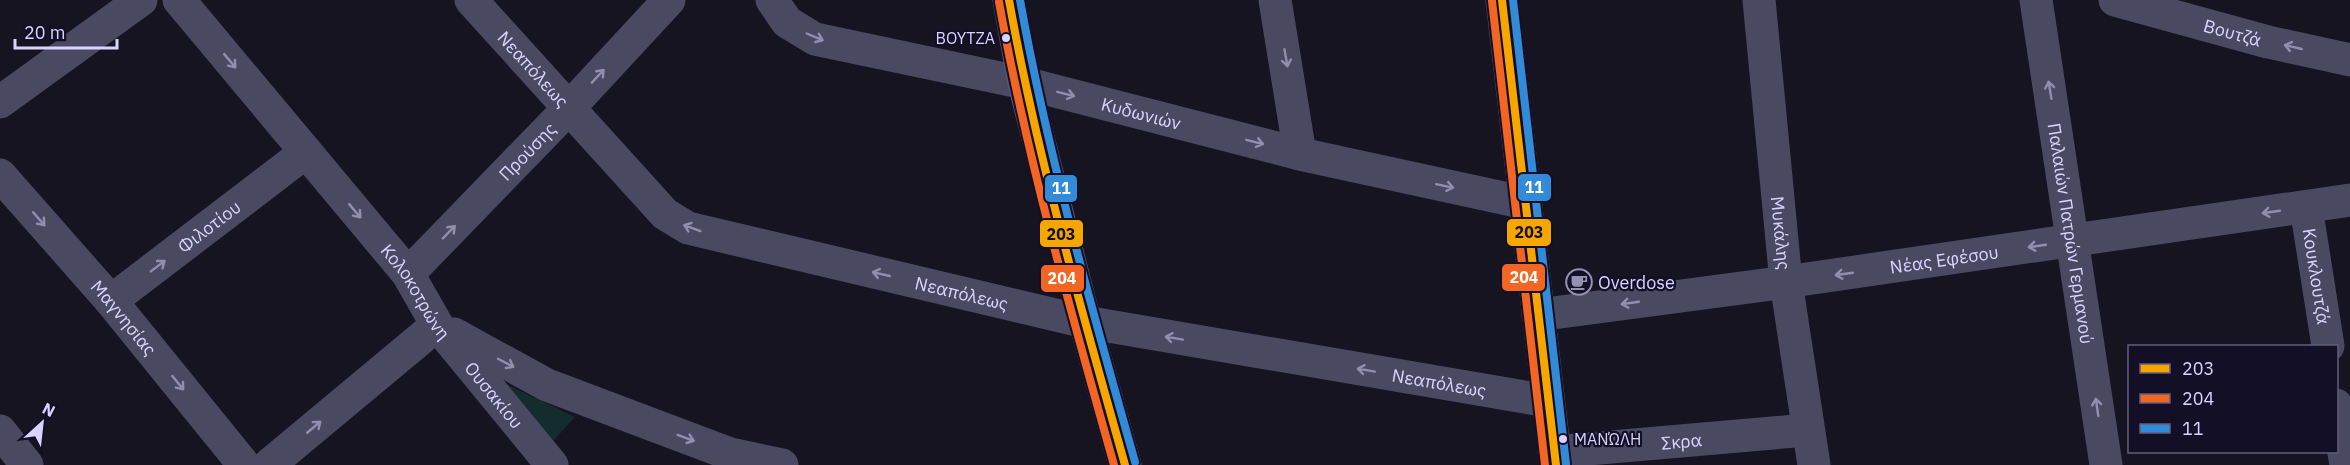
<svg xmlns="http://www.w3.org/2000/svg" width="2350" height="465" font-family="'IBM Plex Sans',sans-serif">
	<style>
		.green { fill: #132c2d }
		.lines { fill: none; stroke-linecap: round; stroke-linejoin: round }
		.street { stroke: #4a4962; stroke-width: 33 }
		.secondary { stroke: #575674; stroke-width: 33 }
		.bus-1-casing { stroke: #130f26; stroke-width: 12 }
		.bus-2-casing { stroke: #130f26; stroke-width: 12 }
		.bus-3-casing { stroke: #130f26; stroke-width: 12 }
		.bus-1 { stroke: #f7a600; stroke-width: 8 }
		.bus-2 { stroke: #f26522; stroke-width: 8 }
		.bus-3 { stroke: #338bd7; stroke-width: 8 }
		.oneway { stroke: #928eb0 }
		.bus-dot { fill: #d9d4ff; stroke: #130f26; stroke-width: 2 }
		.labels { text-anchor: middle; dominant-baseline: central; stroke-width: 4.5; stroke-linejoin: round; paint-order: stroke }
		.bus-label { font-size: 16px; fill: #d9d4ff; stroke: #130f26; text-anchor: end }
		.street-label { font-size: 18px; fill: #d9d4ff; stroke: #130f26 }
		.poi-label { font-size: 18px; fill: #d9d4ff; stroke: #130f26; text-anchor: start }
		.line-badge { stroke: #130f26; stroke-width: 2 }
		.badge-label { font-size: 16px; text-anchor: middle; font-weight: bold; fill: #fff }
		.pale-badge-label { font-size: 16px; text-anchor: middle; font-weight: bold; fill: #111 }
	</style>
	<rect width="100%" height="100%" fill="#161421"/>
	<path class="green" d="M485,374L575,417L545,450Z"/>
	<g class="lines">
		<g class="street">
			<path id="s1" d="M179,0L408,274L437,325L552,465"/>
			<path id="s2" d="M471,0L665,214L688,228L1085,322L1548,401"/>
			<path id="s3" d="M772,0L787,22L815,39L1024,83L1300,154L1526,203"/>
			<path d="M1275,0L1300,154"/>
			<path id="s4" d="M1759,0L1786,282L1814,465"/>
			<path id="s5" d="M2036,0L2106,465"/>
			<path id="s6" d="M2115,0L2268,42L2350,60"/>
			<path d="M0,102L141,0"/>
			<path id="s7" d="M0,175L111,301L244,465"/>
			<path id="s8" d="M2306,207L2328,346"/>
			<path id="s9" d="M408,274L568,109L669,0"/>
			<path id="s10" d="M111,301L306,152"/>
			<path id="s11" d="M1538,315L1786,282L2350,200"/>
			<path d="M454,334L547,385L730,454L782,465"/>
			<path d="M2336,405L2346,465"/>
			<path d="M0,431L27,465"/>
			<path id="s12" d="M1554,452L1807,430"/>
			<path d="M269,465L437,325"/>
		</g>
		<g class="secondary">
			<path d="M1009,0L1024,83L1085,322L1125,465"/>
			<path d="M1502,0L1556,465"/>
		</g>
		<g class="bus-1-casing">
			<g id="bus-1">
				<path d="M1009,0C1037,157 1082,311 1125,465"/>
				<path d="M1502,0L1556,465"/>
			</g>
		</g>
		<g class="bus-2-casing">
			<g id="bus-2">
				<path d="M1492,1L1545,465"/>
				<path d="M999,2C1027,158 1071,312 1114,465"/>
			</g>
		</g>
		<g class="bus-3-casing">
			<g id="bus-3">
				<path d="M1020,0C1048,156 1092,309 1135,462"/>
				<path d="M1513,0L1566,464"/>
			</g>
		</g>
		<use href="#bus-1" class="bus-1"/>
		<use href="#bus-2" class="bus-2"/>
		<use href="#bus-3" class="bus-3"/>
	</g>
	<defs><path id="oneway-shaft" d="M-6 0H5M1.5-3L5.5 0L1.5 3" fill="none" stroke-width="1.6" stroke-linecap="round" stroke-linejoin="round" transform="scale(1.5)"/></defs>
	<g class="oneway">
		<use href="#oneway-shaft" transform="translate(815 37) rotate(23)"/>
		<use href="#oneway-shaft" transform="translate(2293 47) rotate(-167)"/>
		<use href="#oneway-shaft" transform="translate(1286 58) rotate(80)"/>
		<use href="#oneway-shaft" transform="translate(230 61) rotate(50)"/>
		<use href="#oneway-shaft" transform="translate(598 76) rotate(-47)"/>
		<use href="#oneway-shaft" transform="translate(2050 90) rotate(-99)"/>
		<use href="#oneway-shaft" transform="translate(1066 94) rotate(14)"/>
		<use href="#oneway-shaft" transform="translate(1255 142) rotate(14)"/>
		<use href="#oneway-shaft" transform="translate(1445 186) rotate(12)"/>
		<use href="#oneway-shaft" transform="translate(355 211) rotate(50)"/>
		<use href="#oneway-shaft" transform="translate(2271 212) rotate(172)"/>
		<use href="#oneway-shaft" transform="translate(39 219) rotate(49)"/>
		<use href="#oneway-shaft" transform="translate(692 228) rotate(-160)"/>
		<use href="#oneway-shaft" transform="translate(449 232) rotate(-46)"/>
		<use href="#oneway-shaft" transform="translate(2037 246) rotate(172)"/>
		<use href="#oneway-shaft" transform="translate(158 266) rotate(-37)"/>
		<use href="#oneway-shaft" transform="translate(881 274) rotate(-167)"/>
		<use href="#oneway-shaft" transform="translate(1844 274) rotate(172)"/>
		<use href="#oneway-shaft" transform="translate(1630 303) rotate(172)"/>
		<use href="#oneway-shaft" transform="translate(1174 338) rotate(-170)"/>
		<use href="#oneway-shaft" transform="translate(506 363) rotate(28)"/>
		<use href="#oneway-shaft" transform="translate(1366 370) rotate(-170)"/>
		<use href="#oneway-shaft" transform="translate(178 383) rotate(51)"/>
		<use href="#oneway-shaft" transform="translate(2097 407) rotate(-98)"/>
		<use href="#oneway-shaft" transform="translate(314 427) rotate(-40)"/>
		<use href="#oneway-shaft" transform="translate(686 438) rotate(20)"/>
	</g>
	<defs>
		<g id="cafe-ring" transform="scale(1.35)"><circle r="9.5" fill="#130f26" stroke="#9591b1" stroke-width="1.5"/><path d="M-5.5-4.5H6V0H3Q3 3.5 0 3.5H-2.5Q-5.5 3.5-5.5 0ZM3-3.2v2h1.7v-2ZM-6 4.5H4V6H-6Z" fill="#9591b1"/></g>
	</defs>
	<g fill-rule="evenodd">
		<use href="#cafe-ring" x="1579" y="282"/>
	</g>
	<g class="bus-dot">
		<circle cx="1006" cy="38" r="5"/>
		<circle cx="1563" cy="439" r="5"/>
	</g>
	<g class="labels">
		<g class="bus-label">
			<text x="995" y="38">ΒΟΥΤΖΑ</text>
			<text x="1574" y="439" text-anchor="start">ΜΑΝΏΛΗ</text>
		</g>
		<g class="street-label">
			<text stroke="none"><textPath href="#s6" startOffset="122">Βουτζά</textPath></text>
			<text stroke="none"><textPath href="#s2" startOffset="93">Νεαπόλεως</textPath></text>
			<text stroke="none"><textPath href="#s3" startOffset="394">Κυδωνιών</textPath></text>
			<text stroke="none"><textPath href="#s9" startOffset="171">Προύσης</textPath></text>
			<text stroke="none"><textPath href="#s10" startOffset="123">Φιλοτίου</textPath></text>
			<text stroke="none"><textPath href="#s5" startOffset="236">Παλαιών Πατρών Γερμανού</textPath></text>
			<text stroke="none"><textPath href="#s4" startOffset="234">Μυκάλης</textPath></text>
			<text stroke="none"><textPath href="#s11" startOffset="410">Νέας Εφέσου</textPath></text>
			<text stroke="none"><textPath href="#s8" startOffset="70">Κουκλουτζά</textPath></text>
			<text stroke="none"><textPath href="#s1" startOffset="376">Κολοκοτρώνη</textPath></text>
			<text stroke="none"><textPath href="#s2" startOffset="597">Νεαπόλεως</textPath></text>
			<text stroke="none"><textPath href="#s7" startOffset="189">Μαγνησίας</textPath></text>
			<text stroke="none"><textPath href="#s2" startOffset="1083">Νεαπόλεως</textPath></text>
			<text stroke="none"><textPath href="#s1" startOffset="506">Ουσακίου</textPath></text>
			<text stroke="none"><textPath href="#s12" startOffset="128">Σκρα</textPath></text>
		</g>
		<g class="poi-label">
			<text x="1598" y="282">Overdose</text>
		</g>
	</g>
	<g class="line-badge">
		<rect x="1517" y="173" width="35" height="29" rx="6" fill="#338bd7"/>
		<rect x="1044" y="174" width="34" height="29" rx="6" fill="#338bd7"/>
		<rect x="1506" y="218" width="46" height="29" rx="6" fill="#f7a600"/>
		<rect x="1039" y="219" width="45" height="29" rx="6" fill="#f7a600"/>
		<rect x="1501" y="263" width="45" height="29" rx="6" fill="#f26522"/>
		<rect x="1040" y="264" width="45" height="29" rx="6" fill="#f26522"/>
	</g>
	<g class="badge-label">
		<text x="1534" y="193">11</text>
		<text x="1061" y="194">11</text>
		<text x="1524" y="283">204</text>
		<text x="1062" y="284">204</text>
	</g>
	<g class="pale-badge-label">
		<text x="1529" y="238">203</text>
		<text x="1061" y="240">203</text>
	</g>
	<rect x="2128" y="345" width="210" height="108" fill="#130f26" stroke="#625e7d" stroke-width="1.5"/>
	<rect x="2140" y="364" width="30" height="9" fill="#f7a600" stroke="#625e7d" stroke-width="1.5"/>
	<text x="2182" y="375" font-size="18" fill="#d9d4ff">203</text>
	<rect x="2140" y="394" width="30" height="9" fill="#f26522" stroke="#625e7d" stroke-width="1.5"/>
	<text x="2182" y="405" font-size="18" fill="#d9d4ff">204</text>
	<rect x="2140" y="424" width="30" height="9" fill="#338bd7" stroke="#625e7d" stroke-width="1.5"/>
	<text x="2182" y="435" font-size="18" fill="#d9d4ff">11</text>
	<g transform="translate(42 423) rotate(27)" stroke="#130f26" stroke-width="4.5" paint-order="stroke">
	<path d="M0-4.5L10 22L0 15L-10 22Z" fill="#d9d4ff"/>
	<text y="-9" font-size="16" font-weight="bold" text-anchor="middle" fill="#d9d4ff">N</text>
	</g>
	<path d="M15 39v9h102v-9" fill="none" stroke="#d9d4ff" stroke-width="3"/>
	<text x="24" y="39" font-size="18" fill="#d9d4ff" stroke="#130f26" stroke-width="4.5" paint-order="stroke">20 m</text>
</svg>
